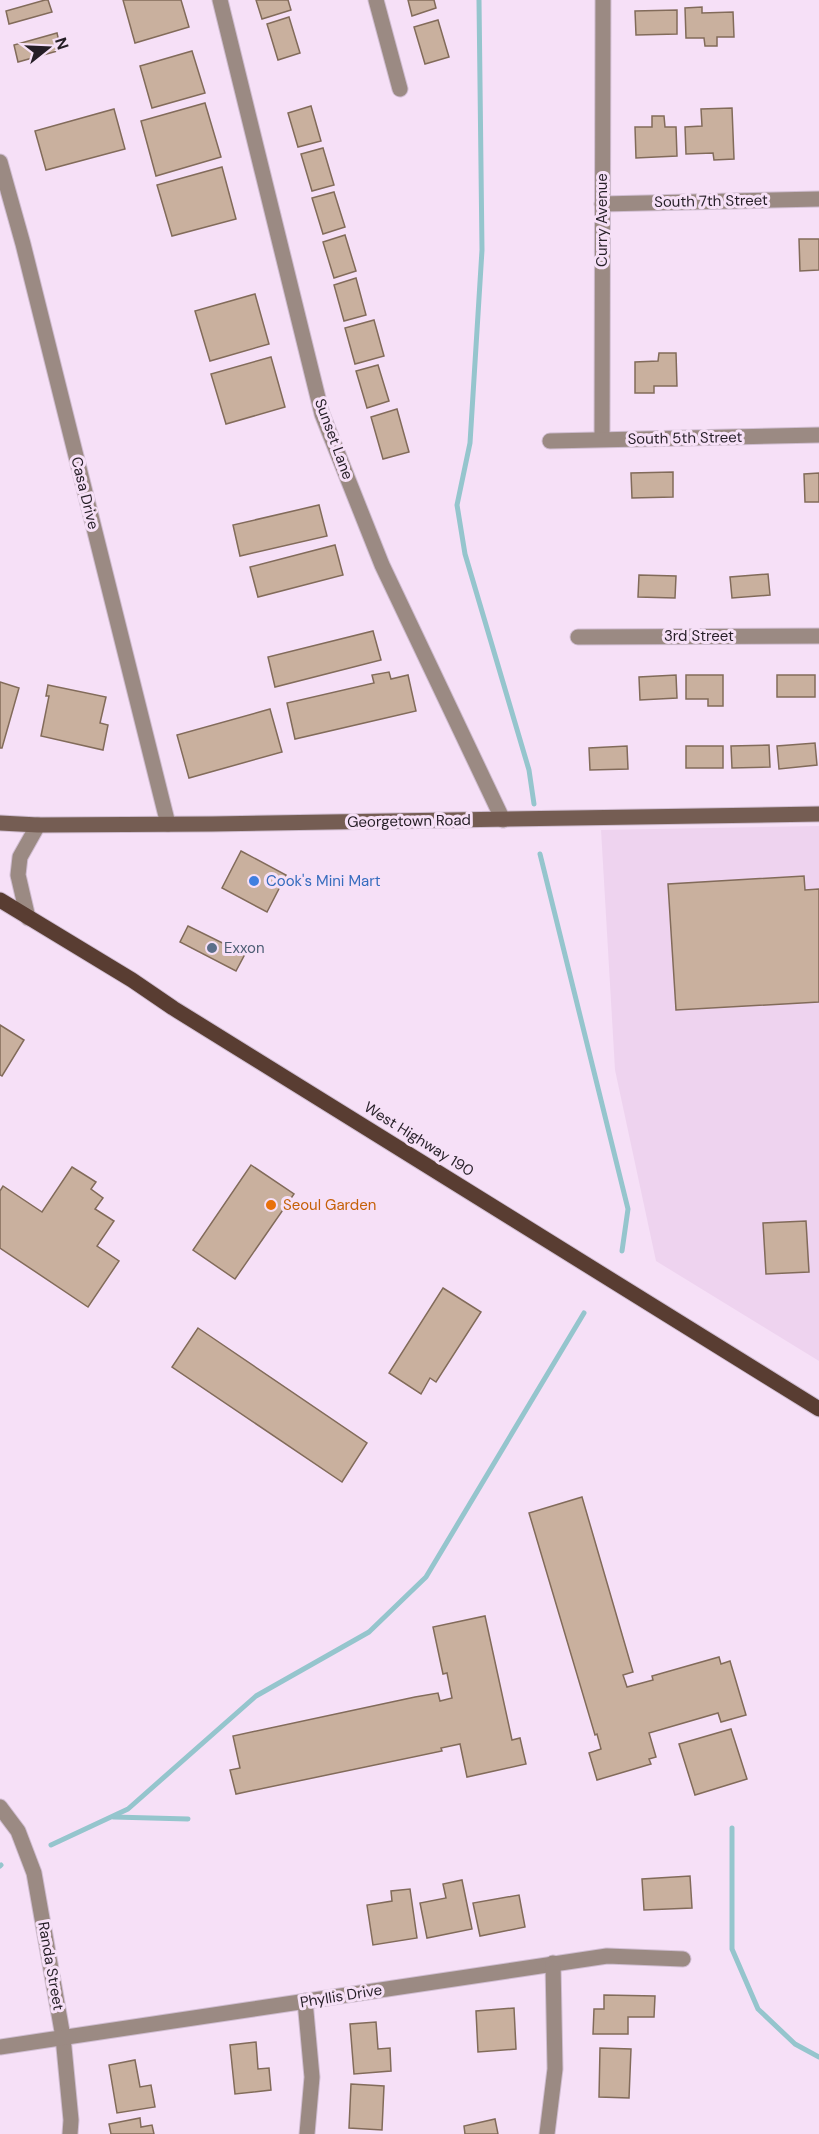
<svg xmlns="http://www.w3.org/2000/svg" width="819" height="2134" font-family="'DM Sans',sans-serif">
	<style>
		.built { fill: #eed3ef }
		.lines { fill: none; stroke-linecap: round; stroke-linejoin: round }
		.stream { stroke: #95c5cd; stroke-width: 5 }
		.building { fill: #c9b09e; stroke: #826b5a; stroke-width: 1.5 }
		.street-casing { stroke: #d0bdd1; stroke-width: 17 }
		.secondary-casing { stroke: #d0bdd1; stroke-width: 17 }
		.primary-casing { stroke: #d0bdd1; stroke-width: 17 }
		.street { stroke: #9b8a83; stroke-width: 15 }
		.secondary { stroke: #755d53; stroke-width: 15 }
		.primary { stroke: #593d32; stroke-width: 15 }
		.shop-dot { fill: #3f7fe0; stroke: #f6e0f7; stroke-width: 2 }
		.service-dot { fill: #5c6f8a; stroke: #f6e0f7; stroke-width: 2 }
		.food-dot { fill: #e8710a; stroke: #f6e0f7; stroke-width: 2 }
		.labels { text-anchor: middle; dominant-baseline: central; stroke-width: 6; stroke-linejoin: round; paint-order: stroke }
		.street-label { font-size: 15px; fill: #251e26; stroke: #f6e0f7 }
		.shop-label { font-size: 15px; fill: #366cbe; stroke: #f6e0f7; text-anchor: start }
		.service-label { font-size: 15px; fill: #4e5e75; stroke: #f6e0f7; text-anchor: start }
		.food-label { font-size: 15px; fill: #c56008; stroke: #f6e0f7; text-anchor: start }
	</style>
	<rect width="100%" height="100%" fill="#f6e0f7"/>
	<path class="built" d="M819,826V1361L656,1261L615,1070L601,830Z"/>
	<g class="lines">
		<g class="stream">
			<path d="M479,0L482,250L470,443L457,505L465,554L529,770L534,804"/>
			<path d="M540,854L628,1209L622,1251"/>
			<path d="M114,1817L188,1819"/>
			<path d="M732,1828V1949L758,2009L795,2044L819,2057"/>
			<path d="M51,1845L128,1809L256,1696L369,1632L426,1577L584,1313"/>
			<path d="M0,1866L1,1865"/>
		</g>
	</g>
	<g class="building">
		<path d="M45,0H48L52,12L9,24L6,11Z"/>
		<path d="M123,0H181L189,27L135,43Z"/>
		<path d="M256,0H288L291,10L262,19Z"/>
		<path d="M408,0H434L436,8L412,16Z"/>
		<path d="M702,7V13L733,12L734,37H717V46H705L704,38H686L685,8Z"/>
		<path d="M677,10V34L636,35L635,11Z"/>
		<path d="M289,17L300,53L278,60L267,24Z"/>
		<path d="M438,20L449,57L425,64L414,27Z"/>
		<path d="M57,33L61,50L18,62L14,45Z"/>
		<path d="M192,51L205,93L152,108L140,66Z"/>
		<path d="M205,103L221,157L156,176L141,121Z"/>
		<path d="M311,106L321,141L298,147L288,113Z"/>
		<path d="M732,108L734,159L714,160L713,153L686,154L685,127L702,126L701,109Z"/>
		<path d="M114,109L125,149L46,170L35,131Z"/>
		<path d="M652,116H664L665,127H676L677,156L636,158L635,127H652Z"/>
		<path d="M323,148L334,185L312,191L301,154Z"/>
		<path d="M222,167L236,219L172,236L157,185Z"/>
		<path d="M334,192L345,227L323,234L312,198Z"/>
		<path d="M345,235L356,271L334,278L323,242Z"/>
		<path d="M799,239H819V270L800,271Z"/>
		<path d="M356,278L366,315L344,321L334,285Z"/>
		<path d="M255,294L269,344L210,361L195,311Z"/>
		<path d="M374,320L384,356L355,364L345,328Z"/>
		<path d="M659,353H676L677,386H654V393H635V362L658,361Z"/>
		<path d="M271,357L285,407L226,424L211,374Z"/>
		<path d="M378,365L389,401L367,408L356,371Z"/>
		<path d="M397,409L409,452L383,459L371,417Z"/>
		<path d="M673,472V497L632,498L631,473Z"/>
		<path d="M819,473V502H805L804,474Z"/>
		<path d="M319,505L327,536L240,556L233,525Z"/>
		<path d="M335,545L343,575L258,597L250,567Z"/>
		<path d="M768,574L770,595L732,598L730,577Z"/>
		<path d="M639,575L676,576L675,598L638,597Z"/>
		<path d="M373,631L381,660L275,687L268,657Z"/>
		<path d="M389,672L391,679L408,675L416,711L295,739L287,703L374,683L372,675Z"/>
		<path d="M676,675L677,698L640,700L639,677Z"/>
		<path d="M686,675H723V706H708V699H686Z"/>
		<rect x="777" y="675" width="38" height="22"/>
		<path d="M0,682L19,688L2,748H0Z"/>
		<path d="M48,685L106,697L100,723L108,725L103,750L41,736L49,696H46Z"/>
		<path d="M270,709L282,752L189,778L177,735Z"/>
		<path d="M815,743L817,765L779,769L777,746Z"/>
		<path d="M769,745L770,767L732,768L731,746Z"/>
		<path d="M627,746L628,769L590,770L589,748Z"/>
		<rect x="686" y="746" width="37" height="22"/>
		<path d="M241,851L286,875L267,912L222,888Z"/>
		<path d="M804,876L805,890L819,889V1002L676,1010L668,884Z"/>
		<path d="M188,926L245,954L236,971L180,942Z"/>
		<path d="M0,1025L24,1040L2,1076L0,1075Z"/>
		<path d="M251,1165L294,1194L235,1279L193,1250Z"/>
		<path d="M72,1167L96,1182L91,1189L103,1198L95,1209L114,1221L97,1246L119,1261L88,1307L0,1248V1191L3,1186L42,1212Z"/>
		<path d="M806,1221L809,1272L766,1274L763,1223Z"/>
		<path d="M443,1288L481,1312L436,1382L430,1378L421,1394L389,1373Z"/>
		<path d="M198,1328L367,1443L342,1482L172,1367Z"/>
		<path d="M582,1497L633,1672L623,1675L627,1687L653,1680L652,1676L719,1657L721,1664L730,1661L746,1715L721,1722L718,1713L649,1733L656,1757L649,1759L651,1764L597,1780L589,1753L601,1749L597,1734L595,1735L529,1513Z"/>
		<path d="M485,1616L512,1740L520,1738L526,1764L467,1777L460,1744L441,1748L442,1751L236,1794L230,1770L240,1768L233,1736L415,1697L438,1693L440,1701L452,1698L447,1673L443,1674L433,1627Z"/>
		<path d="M731,1729L747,1779L695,1795L679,1744Z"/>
		<path d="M690,1876L692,1908L644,1910L642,1879Z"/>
		<path d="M462,1880L472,1929L427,1938L420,1903L446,1898L443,1884Z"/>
		<path d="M410,1889L417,1938L373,1945L367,1905L392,1901L391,1891Z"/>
		<path d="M519,1895L525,1927L480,1936L473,1903Z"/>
		<path d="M604,1995L655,1996L654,2017H628V2034H593L594,2009H604Z"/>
		<path d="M514,2008L516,2049L478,2052L476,2011Z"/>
		<path d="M376,2022L378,2049L390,2048L391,2071L354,2074L350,2024Z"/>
		<path d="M256,2042L258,2069L269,2068L271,2090L235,2094L230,2045Z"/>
		<path d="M600,2048L631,2049L629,2098L599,2097Z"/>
		<path d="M135,2060L140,2087L151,2085L155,2107L117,2113L109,2065Z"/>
		<path d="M351,2084L384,2086L382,2130L349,2128Z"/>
		<path d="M140,2118L141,2127L152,2125L154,2134H111L109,2124Z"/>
		<path d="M495,2119L498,2134H465L464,2126Z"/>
	</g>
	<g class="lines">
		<g class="street-casing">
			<g id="street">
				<path d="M220,0L322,414L382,565L503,820"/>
				<path d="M376,0L400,89"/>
				<path d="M0,162L23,244L168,824"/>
				<path d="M602,204L819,199"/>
				<path d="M602,439L603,0"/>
				<path d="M550,441L819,435"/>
				<path d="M578,637L819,636"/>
				<path d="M28,918L18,875L20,857L38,825"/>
				<path d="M0,1807L18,1831L34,1873L63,2037L71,2120L70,2134"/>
				<path d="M305,2001L312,2077L307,2134"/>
				<path d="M0,2047L607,1956L683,1959"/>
				<path d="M547,2134L555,2069L553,1963"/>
			</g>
		</g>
		<g class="secondary-casing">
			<path id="secondary" d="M0,823L38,825L212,824L819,814"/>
		</g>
		<g class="primary-casing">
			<path id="primary" d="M0,900L132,980L173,1008L819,1409"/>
		</g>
		<use href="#street" class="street"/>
		<use href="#secondary" class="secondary"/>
		<use href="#primary" class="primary"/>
	</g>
	<circle class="shop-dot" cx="254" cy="881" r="6"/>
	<circle class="service-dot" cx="212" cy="948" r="6"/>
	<circle class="food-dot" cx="271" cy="1205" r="6"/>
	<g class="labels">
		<g class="street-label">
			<text transform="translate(711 201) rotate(-1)">South 7th Street</text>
			<text transform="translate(602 220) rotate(-90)">Curry Avenue</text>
			<text transform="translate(685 438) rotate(-1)">South 5th Street</text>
			<text transform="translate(334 439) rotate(70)">Sunset Lane</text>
			<text transform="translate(85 493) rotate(76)">Casa Drive</text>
			<text x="699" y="636">3rd Street</text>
			<text transform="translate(409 821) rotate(-1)">Georgetown Road</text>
			<text transform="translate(419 1139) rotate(32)">West Highway 190</text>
			<text transform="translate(51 1966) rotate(80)">Randa Street</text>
			<text transform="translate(341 1996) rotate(-9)">Phyllis Drive</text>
		</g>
		<g class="shop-label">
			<text x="266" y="881">Cook's Mini Mart</text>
		</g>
		<g class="service-label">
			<text x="224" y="948">Exxon</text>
		</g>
		<g class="food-label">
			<text x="283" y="1205">Seoul Garden</text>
		</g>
	</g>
	<g transform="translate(48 48) rotate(72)" stroke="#f6e0f7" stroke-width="4.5" paint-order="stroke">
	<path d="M0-4.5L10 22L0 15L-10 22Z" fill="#251e26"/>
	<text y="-9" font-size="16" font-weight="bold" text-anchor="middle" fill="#251e26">N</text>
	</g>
</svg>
